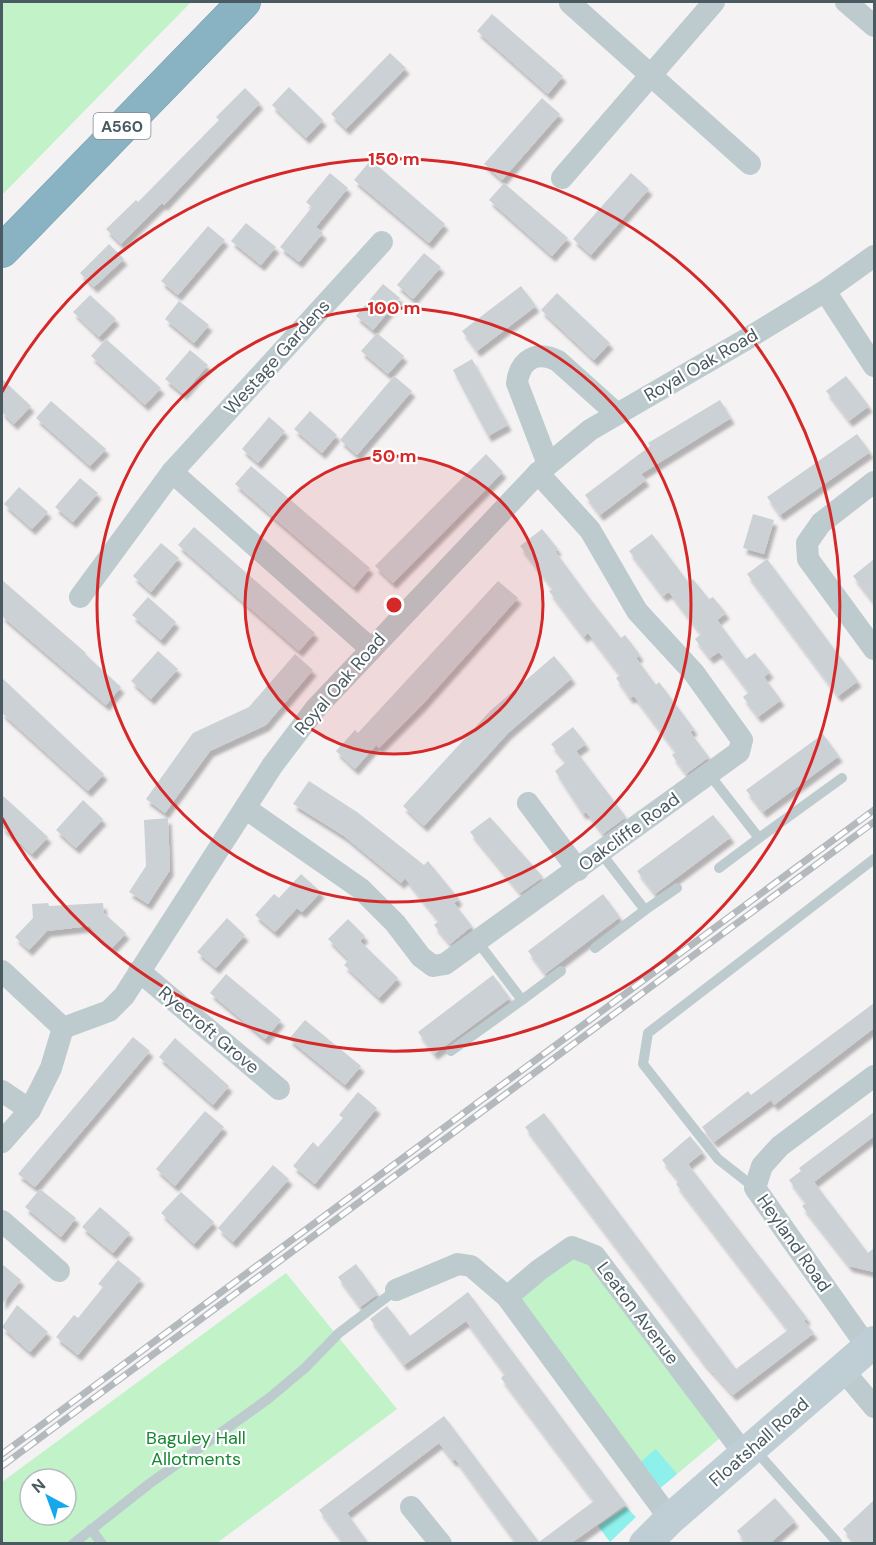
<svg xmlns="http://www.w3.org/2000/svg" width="876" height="1545" font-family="'DM Sans',sans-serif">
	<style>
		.green { fill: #c1f2c8; fill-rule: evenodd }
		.water { fill: #8df0eb }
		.building { fill: #ccd1d5; filter: url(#shadow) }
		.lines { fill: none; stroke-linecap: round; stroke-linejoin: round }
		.highway-casing { stroke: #749eae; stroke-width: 34 }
		.lane { stroke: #bdcbcf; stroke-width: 10 }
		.street { stroke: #bdcbcf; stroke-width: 22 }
		.secondary { stroke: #beced4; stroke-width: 32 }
		.highway { stroke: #89b3c2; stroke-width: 33 }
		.rail-casing { stroke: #b4b9bd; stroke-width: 7 }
		.rail { stroke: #fff; stroke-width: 4.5; stroke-dasharray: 14; stroke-linecap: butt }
		.ring { fill: none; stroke: #d62828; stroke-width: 3 }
		.labels { text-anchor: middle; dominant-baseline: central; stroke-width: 4.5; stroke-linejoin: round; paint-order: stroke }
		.shield { fill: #fff; stroke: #808c90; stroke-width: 1.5 }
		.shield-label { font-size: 16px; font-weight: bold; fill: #495b61 }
		.street-label { font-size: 18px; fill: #495b61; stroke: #fff }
		.park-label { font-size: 18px; fill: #158731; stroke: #fff }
		.centre { fill: #d62828; stroke: #fff; stroke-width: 3 }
		.ring-label { font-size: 18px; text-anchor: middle; font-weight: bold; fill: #d62828; stroke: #fff; stroke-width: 4.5; stroke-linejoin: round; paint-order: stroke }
	</style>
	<defs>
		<filter id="shadow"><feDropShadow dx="3.5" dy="6" stdDeviation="1.5" flood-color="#0004"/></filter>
	</defs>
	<rect width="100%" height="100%" fill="#f4f2f3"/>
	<g class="green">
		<path d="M2,2H191L2,195Z"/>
		<path d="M581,1250L720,1438L652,1495L513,1292Z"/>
		<path d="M286,1273L397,1409L217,1543H2V1482ZM30,1479H66V1515H30Z"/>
	</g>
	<g class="water">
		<path d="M656,1449L677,1474L659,1489L639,1463Z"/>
		<path d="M626,1507L636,1517L610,1542L598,1526Z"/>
	</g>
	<g class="building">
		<path d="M492,14L563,76L548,94L477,31Z"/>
		<path d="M390,53L406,68L346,129L331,114Z"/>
		<path d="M289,87L323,120L306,138L272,105Z"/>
		<path d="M245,88L260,103L164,205L162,203L121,244L106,229L136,200L138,202L219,120L216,117Z"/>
		<path d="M542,98L560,114L502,180L484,164Z"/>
		<path d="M371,160L445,224L429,243L354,180Z"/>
		<path d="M330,173L348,188L316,227L323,233L299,262L280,247L312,207L306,202Z"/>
		<path d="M631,173L649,189L591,255L573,239Z"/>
		<path d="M504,183L568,238L552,256L489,200Z"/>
		<path d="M246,223L276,247L261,265L231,241Z"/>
		<path d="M208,226L225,240L178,295L161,281Z"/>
		<path d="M109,244L124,259L94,287L80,273Z"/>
		<path d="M424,253L441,267L413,299L397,285Z"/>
		<path d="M383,284L400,298L373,330L356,316Z"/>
		<path d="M521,286L536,306L477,351L462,331Z"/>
		<path d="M557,293L610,343L594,360L541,310Z"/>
		<path d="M90,295L116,319L99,337L73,312Z"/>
		<path d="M179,301L209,325L194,343L165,319Z"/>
		<path d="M377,333L404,356L388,374L361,351Z"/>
		<path d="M106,339L161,388L145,405L91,356Z"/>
		<path d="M190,350L208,365L183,394L165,379Z"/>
		<path d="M472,359L508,425L488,436L453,370Z"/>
		<path d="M394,376L412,391L357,455L340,440Z"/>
		<path d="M846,376L869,406L849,421L826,391Z"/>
		<path d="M2,379L31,406L14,424L2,412Z"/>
		<path d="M720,400L731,418L641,474L646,480L600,515L585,495L650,446L648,443Z"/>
		<path d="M51,401L106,449L90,466L36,418Z"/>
		<path d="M310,411L337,435L322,453L294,429Z"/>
		<path d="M269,417L285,431L258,463L242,449Z"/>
		<path d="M857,434L870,452L780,515L767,497Z"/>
		<path d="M486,454L503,472L393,583L375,566Z"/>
		<path d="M251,466L370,568L354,587L235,484Z"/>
		<path d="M80,478L98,493L73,522L55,507Z"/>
		<path d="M19,487L48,512L32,529L4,504Z"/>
		<path d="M753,514L774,520L764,554L743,548Z"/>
		<path d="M194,527L315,633L299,651L178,545Z"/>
		<path d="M542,529L558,549L555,551L591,600L621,638L625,635L640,655L636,658L656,685L659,682L694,729L690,732L709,757L686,774L672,755L676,752L634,696L630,698L616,678L620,675L588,633L584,637L564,611L549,591L553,589L520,546Z"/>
		<path d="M652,534L689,583L693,579L709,599L713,597L726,613L717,620L746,659L755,653L770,672L764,677L781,700L758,717L743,697L749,692L719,652L710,658L695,639L701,634L669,592L663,596L629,551Z"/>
		<path d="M161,543L179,558L151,592L133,576Z"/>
		<path d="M767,559L858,681L838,696L747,574Z"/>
		<path d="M874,559V603L853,576Z"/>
		<path d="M2,580L86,653L85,654L121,687L106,705L2,616Z"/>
		<path d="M498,581L518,598L422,705L379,748L376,745L355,769L336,751L355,730L358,733Z"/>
		<path d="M148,597L176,622L161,640L132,615Z"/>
		<path d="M158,651L178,669L151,699L131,681Z"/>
		<path d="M295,654L313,670L266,725L210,751L165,813L146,799L193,733L249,707Z"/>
		<path d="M554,656L572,678L508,733L424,826L403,806L490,711Z"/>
		<path d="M2,678L104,774L88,791L2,713Z"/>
		<path d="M573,727L586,744L576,751L626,817L603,834L586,812L583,814L555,771L566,762L551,744Z"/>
		<path d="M823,734L839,756L763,812L746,790Z"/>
		<path d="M309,781L357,812L424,865L428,861L459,899L454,903L472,926L450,944L434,925L439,921L405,878L401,883L344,836L293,804Z"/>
		<path d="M2,795L48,837L32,854L2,827Z"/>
		<path d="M83,800L103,819L76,848L56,830Z"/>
		<path d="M713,815L731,837L655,894L637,871Z"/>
		<path d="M490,817L543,877L520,893L470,832Z"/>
		<path d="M168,818L170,870L148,904L129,892L146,866L144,820Z"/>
		<path d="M301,874L321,892L302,912L297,908L275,932L255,915L274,894L279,898Z"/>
		<path d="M603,894L620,917L545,974L528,951Z"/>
		<path d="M48,903L49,906L103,903L104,913L126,933L112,948L89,926L47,931L29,950L15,937L33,918L32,904Z"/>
		<path d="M227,918L245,935L216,968L197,952Z"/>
		<path d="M348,919L365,936L360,941L398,978L379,998L344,965L349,960L328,939Z"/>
		<path d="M226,974L281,1020L265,1039L210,993Z"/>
		<path d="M493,975L510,998L434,1054L418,1032Z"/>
		<path d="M874,1003V1028L774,1105L771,1100L714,1142L702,1127L748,1091L751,1095Z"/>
		<path d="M305,1020L361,1066L345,1085L289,1039Z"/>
		<path d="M133,1037L150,1051L35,1187L18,1174Z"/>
		<path d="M175,1038L229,1086L213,1105L159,1057Z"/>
		<path d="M358,1092L377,1108L315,1184L293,1166L313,1142L318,1147L343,1118L339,1115Z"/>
		<path d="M205,1111L224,1127L175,1186L156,1169Z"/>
		<path d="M874,1112V1136L814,1182L868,1253L874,1248V1272L849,1266L802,1206L806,1203L789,1180L801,1171L799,1168Z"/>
		<path d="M544,1113L736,1369L788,1330L676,1184L679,1181L662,1160L690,1136L703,1152L688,1164L807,1318L804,1321L814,1333L733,1395L703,1362L525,1127Z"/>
		<path d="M273,1165L289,1179L233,1242L218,1228Z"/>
		<path d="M40,1189L76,1218L61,1237L25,1207Z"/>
		<path d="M181,1192L214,1222L194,1244L161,1213Z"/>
		<path d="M100,1207L130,1233L113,1253L82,1227Z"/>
		<path d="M118,1260L141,1279L78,1355L56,1337L74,1315L78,1318L103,1287L98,1284Z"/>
		<path d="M2,1264L21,1280L2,1304Z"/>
		<path d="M356,1264L378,1294L360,1307L338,1277Z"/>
		<path d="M468,1292L626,1504L570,1544H517L455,1459L453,1461L439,1443L347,1513L369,1544H344L319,1510L444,1416L539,1542L594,1501L501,1378L505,1374L466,1321L404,1365L370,1319L387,1306L410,1336Z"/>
		<path d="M17,1305L48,1332L30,1352L2,1327Z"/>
		<path d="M775,1498L795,1521L769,1544H747L737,1531Z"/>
		<path d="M874,1500V1544H856L843,1529Z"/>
	</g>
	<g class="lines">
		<g class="highway-casing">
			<path id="highway" d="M2,251L244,2"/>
		</g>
		<g class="lane">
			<path d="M709,774L759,838L842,778"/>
			<path d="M719,868L759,838"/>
			<path d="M645,910L677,888"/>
			<path d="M595,948L645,910L601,853"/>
			<path d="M522,1000L561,971"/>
			<path d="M451,1051L522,1000L477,941"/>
			<path d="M755,1188L718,1159L643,1064L648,1033L874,859"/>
			<path d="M755,1450L837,1542"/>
			<path d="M91,1529L102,1544"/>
			<path d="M73,1544L149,1484L268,1399L305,1368L339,1333L396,1290"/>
		</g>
		<g class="street">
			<path d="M846,2L874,26"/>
			<path d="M570,3L750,164"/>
			<path d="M562,178L714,2"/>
			<path d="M825,291L874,366"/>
			<path d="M548,464L517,383C520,359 537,350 558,361L617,414"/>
			<path d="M172,472L370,648"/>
			<path d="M874,482L821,523L807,543L808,559L874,649"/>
			<path d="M80,597L172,472L382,242"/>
			<path d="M528,803L578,870"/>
			<path d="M245,808L361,889L395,923L421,957L433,966L445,964L739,752L742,740L694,673L637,611L590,530L538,473"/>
			<path d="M2,971L63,1028"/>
			<path d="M139,971L279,1089"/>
			<path d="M63,1028L109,1011L124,996L272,766L316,708L538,473L590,430L745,340L825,291L874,256"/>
			<path d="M2,1091L30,1110"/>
			<path d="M2,1142L30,1110L51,1068L63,1028"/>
			<path d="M2,1221L59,1271"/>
			<path d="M396,1290L458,1264L471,1266L507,1297"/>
			<path d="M868,1348L755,1188L762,1166L780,1146L874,1076"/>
			<path d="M843,1370L874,1407"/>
			<path d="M411,1507L441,1544"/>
			<path d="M670,1519L507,1297L539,1270L572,1247L595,1256L745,1455"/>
		</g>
		<path class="secondary" d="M645,1544L670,1519L874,1342"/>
		<use href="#highway" class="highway"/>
		<g class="rail-casing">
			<g id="rail">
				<path d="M2,1454L874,810"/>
				<path d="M2,1466L874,822"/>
			</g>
		</g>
		<use href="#rail" class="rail"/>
	</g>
	<circle cx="394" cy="605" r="149" fill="#d62828" fill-opacity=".12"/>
	<g class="ring">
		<circle cx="394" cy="605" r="149"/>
		<circle cx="394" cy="605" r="297"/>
		<path d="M2 392A446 446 0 1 1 2 818"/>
	</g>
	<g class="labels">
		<rect class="shield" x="93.5" y="113" width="57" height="26" rx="4.5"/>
		<g class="shield-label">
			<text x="122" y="126">A560</text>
		</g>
		<g class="street-label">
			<text transform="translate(277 357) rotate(-48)">Westage Gardens</text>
			<text transform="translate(701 365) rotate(-30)">Royal Oak Road</text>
			<text transform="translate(340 684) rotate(-49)">Royal Oak Road</text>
			<text transform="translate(629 832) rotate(-36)">Oakcliffe Road</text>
			<text transform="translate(209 1030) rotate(40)">Ryecroft Grove</text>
			<text transform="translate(794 1243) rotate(55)">Heyland Road</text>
			<text transform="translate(638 1313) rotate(53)">Leaton Avenue</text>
			<text transform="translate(759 1442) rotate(-41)">Floatshall Road</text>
		</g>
		<g class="park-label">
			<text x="196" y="1438">Baguley Hall<tspan x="196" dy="21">Allotments</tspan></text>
		</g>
	</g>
	<circle cx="394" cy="605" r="9" class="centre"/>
	<g class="ring-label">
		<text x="394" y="165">150 m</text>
		<text x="394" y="314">100 m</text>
		<text x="394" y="462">50 m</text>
	</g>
	<rect width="876" height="1545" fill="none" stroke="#495b61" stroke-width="6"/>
	<g transform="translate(48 1497) rotate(319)"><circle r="28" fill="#ffffff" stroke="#b6bdc0" stroke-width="1.5"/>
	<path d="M0-4.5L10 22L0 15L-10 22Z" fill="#15a9ec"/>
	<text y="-9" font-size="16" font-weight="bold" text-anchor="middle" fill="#495b61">N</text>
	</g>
</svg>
